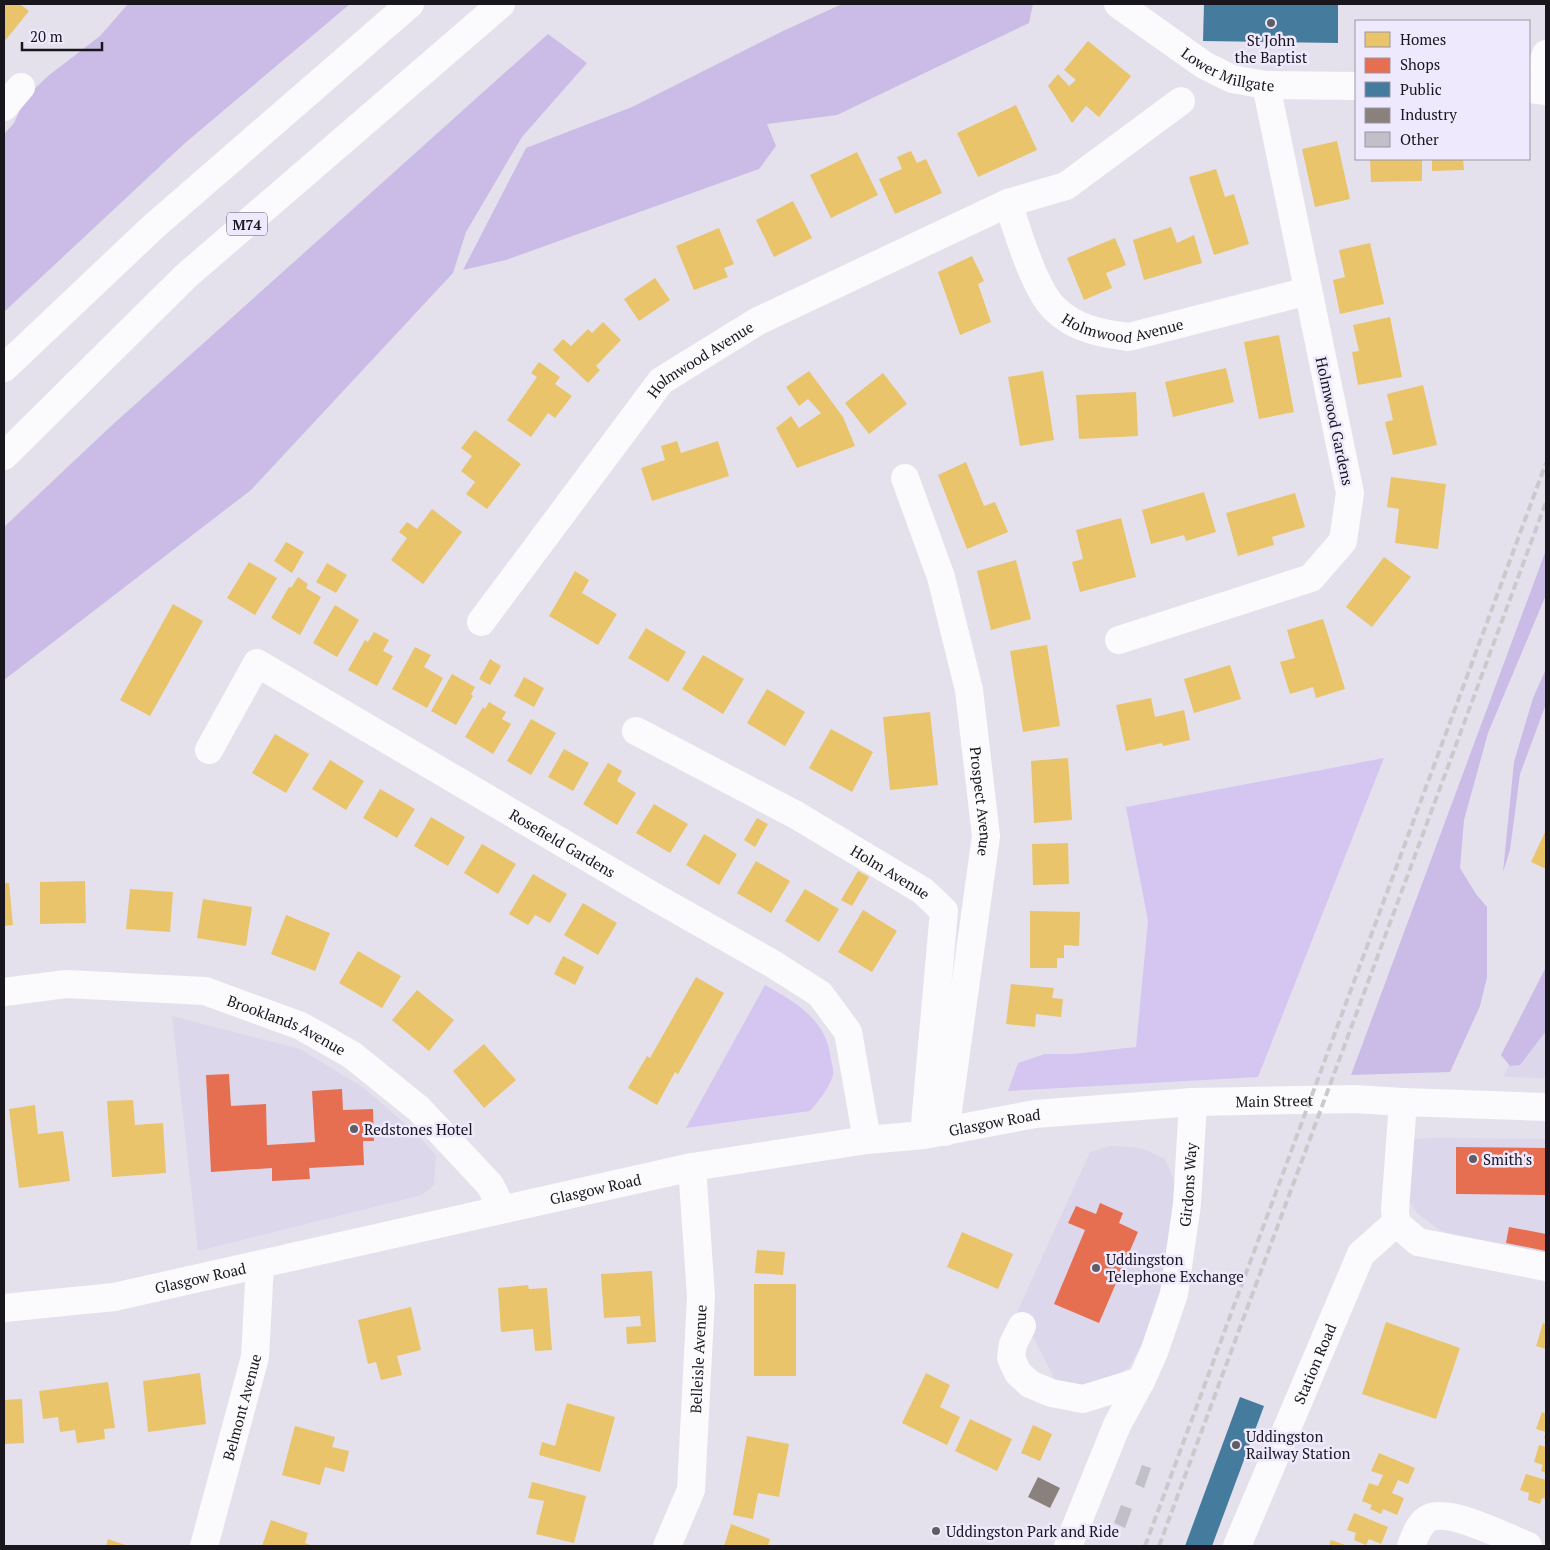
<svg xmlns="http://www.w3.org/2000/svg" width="1550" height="1550" font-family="'PT Serif',serif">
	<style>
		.built { fill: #ddd7eb }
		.green { fill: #d4c6f1 }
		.forest { fill: #cabce6 }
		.homes { fill: #e9c46a }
		.shops { fill: #e76f51 }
		.public { fill: #457b9d }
		.industry { fill: #8a817c }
		.building { fill: #c1bfc8 }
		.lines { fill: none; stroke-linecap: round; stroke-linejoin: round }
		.minor { stroke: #fbfafc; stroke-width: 28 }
		.tertiary { stroke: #fbfafc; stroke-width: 28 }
		.secondary { stroke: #fbfafc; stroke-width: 28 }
		.motorway { stroke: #fbfafc; stroke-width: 28 }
		.rail { stroke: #cacacd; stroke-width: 4; stroke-dasharray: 8 4; stroke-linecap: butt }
		.poi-dot { fill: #605d65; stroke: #efe9fe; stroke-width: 2 }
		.labels { text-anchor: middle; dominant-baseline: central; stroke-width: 5; stroke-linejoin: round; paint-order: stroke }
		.shield { fill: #efe9fe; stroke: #595560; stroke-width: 1 }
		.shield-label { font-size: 14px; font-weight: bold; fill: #19161d }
		.poi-label { font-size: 15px; fill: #19161d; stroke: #efe9fe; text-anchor: start }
		.street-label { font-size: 15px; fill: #19161d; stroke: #efe9fe }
	</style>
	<rect width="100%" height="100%" fill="#e4e1ec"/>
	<g class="built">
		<path d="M1546,996V1078L1503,1077Z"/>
		<path d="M172,1016L300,1049L364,1088L417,1134L436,1155L434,1185L422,1195L198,1251Z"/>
		<path d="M1432,1138L1546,1139V1263L1456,1237L1438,1229L1417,1213L1409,1201L1413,1139Z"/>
		<path d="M1110,1146L1140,1148L1164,1158L1176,1183L1165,1273L1151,1321L1142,1344L1129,1367L1108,1384L1061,1391L1030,1331L1013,1321L1090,1152Z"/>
	</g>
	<g class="green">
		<path d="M1384,758L1258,1077L1008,1091L1018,1063L1045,1054H1073L1136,1047L1148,921L1126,807Z"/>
		<path d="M765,985C797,1003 827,1020 831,1060C832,1064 834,1071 833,1075C830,1087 818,1102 810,1111L686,1128Z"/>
	</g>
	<g class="forest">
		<path d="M128,4H350L185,143L4,312V134L14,123L26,97L48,76L100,36Z"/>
		<path d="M842,4H1033L1029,23L837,115L767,124L776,146L759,169L506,260L463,270L526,148L632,107L783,31Z"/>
		<path d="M548,34L587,63L522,137L466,232L453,273L251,490L4,680V527L110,427Z"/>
		<path d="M1546,550V595L1488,733L1464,820L1460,868L1476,894L1487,907V977L1480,1006L1450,1072L1351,1075Z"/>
		<path d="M1546,669V704L1520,774L1510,850L1503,872L1514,762L1533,698Z"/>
		<path d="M1546,967V1031L1520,1065L1510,1066L1501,1055Z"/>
	</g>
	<g class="homes">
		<path d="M4,4H20L29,11L4,42Z"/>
		<path d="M1088,41L1131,76L1099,117L1086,106L1072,123L1048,86L1058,74L1069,86L1076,80L1064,70Z"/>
		<path d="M1016,105L1037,150L978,177L957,133Z"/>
		<path d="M1337,141L1350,199L1315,207L1302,149Z"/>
		<path d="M911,151L917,163L926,159L942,193L895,214L879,179L902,169L897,157Z"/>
		<path d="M857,152L878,195L831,218L810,175Z"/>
		<path d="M1370,159H1422V181L1371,182Z"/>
		<path d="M1432,159H1463L1464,170L1432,171Z"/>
		<path d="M1216,169L1225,197L1234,194L1249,244L1214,255L1189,177Z"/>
		<path d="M793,201L812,238L774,257L756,220Z"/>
		<path d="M1171,227L1177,243L1194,235L1202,263L1144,280L1133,240Z"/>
		<path d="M719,228L734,264L724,268L728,277L694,290L676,246Z"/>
		<path d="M1115,238L1126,265L1106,273L1112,288L1084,300L1067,258Z"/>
		<path d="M1370,243L1384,304L1340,314L1333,280L1345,277L1339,250Z"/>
		<path d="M972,256L984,281L978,284L991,322L960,335L938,272Z"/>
		<path d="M655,278L670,300L639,321L624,299Z"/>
		<path d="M1390,317L1402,377L1358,385L1352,352L1359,351L1353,325Z"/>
		<path d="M603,322L621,340L596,366L600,370L588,383L553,350L563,339L571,346L588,329L592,333Z"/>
		<path d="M1279,335L1294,412L1259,419L1244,342Z"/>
		<path d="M539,362L560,377L555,384L572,396L555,418L548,413L531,437L507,420L537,377L531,373Z"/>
		<path d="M1226,368L1234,402L1173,417L1165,382Z"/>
		<path d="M809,371L843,417L855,446L797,468L776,428L791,416L799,428L821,413L808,399L799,406L786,387Z"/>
		<path d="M1043,371L1054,440L1020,446L1008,377Z"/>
		<path d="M883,373L907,404L869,434L845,403Z"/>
		<path d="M1423,385L1437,445L1393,455L1385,422L1393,420L1387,394Z"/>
		<path d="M1136,392L1138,436L1079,439L1076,395Z"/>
		<path d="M475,430L521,464L487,509L466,494L475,482L461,471L472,456L461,448Z"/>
		<path d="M677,441L681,453L718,441L729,476L652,501L641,468L665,460L661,446Z"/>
		<path d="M966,462L984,506L995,502L1008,532L967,549L938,475Z"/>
		<path d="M1391,477L1446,484L1438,549L1395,543L1399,509L1387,507Z"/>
		<path d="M1204,492L1216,532L1186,541L1184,535L1151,544L1142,510Z"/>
		<path d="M1295,493L1305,527L1272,537L1274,545L1238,556L1226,513Z"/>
		<path d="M432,509L462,532L423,584L391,560L407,538L399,532L407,522L417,529Z"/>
		<path d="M1121,518L1136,577L1080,592L1072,562L1083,559L1076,530Z"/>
		<path d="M286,542L304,552L292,573L274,561Z"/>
		<path d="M1384,557L1411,577L1372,627L1346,607Z"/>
		<path d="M1016,560L1031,619L991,630L977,571Z"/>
		<path d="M249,562L277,578L255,615L227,598Z"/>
		<path d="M327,563L347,575L336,593L316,582Z"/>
		<path d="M575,571L589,580L582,593L617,614L598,645L549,616Z"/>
		<path d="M298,577L308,584L306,588L321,597L300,635L271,618L289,587L291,588Z"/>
		<path d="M173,604L203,621L150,716L120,700Z"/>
		<path d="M335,605L359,620L337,657L313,643Z"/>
		<path d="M1323,619L1345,689L1316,698L1313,687L1290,694L1280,662L1295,658L1287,630Z"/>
		<path d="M646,628L686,652L668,682L628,658Z"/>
		<path d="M374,632L389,640L383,651L393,656L377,686L348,670L365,640L368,642Z"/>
		<path d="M1047,645L1060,726L1023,732L1010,651Z"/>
		<path d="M415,647L431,655L424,667L443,678L427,708L392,689Z"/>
		<path d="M703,655L744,679L723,714L682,689Z"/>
		<path d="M490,659L501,666L490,685L479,679Z"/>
		<path d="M1230,665L1241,699L1194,713L1184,679Z"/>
		<path d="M452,674L475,687L471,694L473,696L456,725L431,711Z"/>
		<path d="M524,677L544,688L534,707L514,696Z"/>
		<path d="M767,689L805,712L785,746L747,723Z"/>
		<path d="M1151,698L1155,717L1184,710L1190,740L1163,746L1162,743L1126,751L1116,705Z"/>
		<path d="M489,702L506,712L502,719L511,724L493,754L465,737L483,707L485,709Z"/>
		<path d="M930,712L938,785L890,790L883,717Z"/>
		<path d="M531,719L556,733L531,775L507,761Z"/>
		<path d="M831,729L873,752L852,792L809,768Z"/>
		<path d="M275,734L309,754L286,793L252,773Z"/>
		<path d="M564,749L589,763L573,791L548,777Z"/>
		<path d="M1068,758L1072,820L1034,823L1031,761Z"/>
		<path d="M330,760L364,781L346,810L312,789Z"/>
		<path d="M608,763L622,771L617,781L636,793L617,825L583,804Z"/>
		<path d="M380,789L415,809L397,838L363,818Z"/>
		<path d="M654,804L688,824L670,853L636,833Z"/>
		<path d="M431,817L465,837L448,866L414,846Z"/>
		<path d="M757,818L768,824L755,847L744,840Z"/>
		<path d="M1546,830V869L1531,862Z"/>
		<path d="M704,834L737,854L719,885L686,865Z"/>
		<path d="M1068,843L1069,884L1033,885L1032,844Z"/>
		<path d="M482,844L516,864L498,894L464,873Z"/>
		<path d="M756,861L790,881L771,913L737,893Z"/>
		<path d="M858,871L869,877L852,906L841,900Z"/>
		<path d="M533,874L567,894L550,923L535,915L528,925L509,914Z"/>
		<path d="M85,881L86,923L40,924V882Z"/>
		<path d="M4,883H9L13,925L4,926Z"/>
		<path d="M130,889L173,892L170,932L126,929Z"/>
		<path d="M805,889L839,909L819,942L785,921Z"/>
		<path d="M203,899L252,907L246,946L197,938Z"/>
		<path d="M583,903L617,923L598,955L564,935Z"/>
		<path d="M863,910L897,931L872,972L838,952Z"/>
		<path d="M1030,911L1080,912L1079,946L1064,945V958H1057V968H1030Z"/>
		<path d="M286,915L330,933L315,971L271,954Z"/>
		<path d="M358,951L401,976L382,1008L339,983Z"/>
		<path d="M563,956L584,967L575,985L554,974Z"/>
		<path d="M696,977L724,993L678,1074L675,1072L657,1105L628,1088L647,1056L650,1058Z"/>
		<path d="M1011,984L1054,988L1052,998L1063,999L1061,1017L1036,1014L1035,1027L1006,1024Z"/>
		<path d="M417,990L454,1020L429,1051L392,1020Z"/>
		<path d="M484,1044L516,1080L484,1108L453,1071Z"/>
		<path d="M133,1100L135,1125L163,1123L166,1173L112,1177L107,1101Z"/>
		<path d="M35,1105L38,1134L63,1131L70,1181L19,1188L9,1109Z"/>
		<path d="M962,1232L1013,1254L998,1289L947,1267Z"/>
		<path d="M757,1250L785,1252L783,1275L755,1273Z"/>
		<path d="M652,1271L656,1342L627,1344L626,1327L641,1326L640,1316L604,1318L601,1274Z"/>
		<rect x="754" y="1284" width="42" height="92"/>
		<path d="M528,1285L529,1289L547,1288L552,1350L535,1351L533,1329L501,1332L498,1288Z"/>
		<path d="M411,1307L421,1350L397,1356L402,1375L381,1380L376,1362L368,1364L358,1320Z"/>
		<path d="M1386,1322L1460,1348L1436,1419L1362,1394Z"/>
		<path d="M1543,1323L1546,1324V1349L1536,1346Z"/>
		<path d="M200,1373L206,1424L148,1432L143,1381Z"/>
		<path d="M926,1373L950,1385L940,1407L960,1417L947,1445L902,1423Z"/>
		<path d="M108,1382L115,1428L104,1429L105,1439L77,1443L75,1430L60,1432L58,1417L43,1419L39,1391Z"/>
		<path d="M22,1399L24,1443L4,1444V1400Z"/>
		<path d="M567,1403L615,1417L600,1472L539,1455L542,1442L555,1446Z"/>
		<path d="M1542,1412L1546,1414V1439L1544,1438L1546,1432L1536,1429Z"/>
		<path d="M970,1419L1012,1439L997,1471L955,1451Z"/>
		<path d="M1033,1425L1052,1434L1040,1461L1021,1453Z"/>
		<path d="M295,1426L335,1437L332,1447L349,1451L344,1472L325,1467L320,1485L282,1475Z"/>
		<path d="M747,1436L789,1444L779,1497L758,1493L753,1519L733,1515Z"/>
		<path d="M1539,1445L1546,1447V1473L1541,1471L1543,1465L1534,1462Z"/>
		<path d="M1379,1453L1415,1468L1408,1484L1398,1480L1392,1493L1404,1498L1397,1515L1383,1509L1381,1514L1370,1509L1372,1505L1362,1501L1369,1483L1378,1486L1383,1475L1371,1471Z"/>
		<path d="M1526,1474L1546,1480V1499L1542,1498L1540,1504L1528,1500L1529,1493L1520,1490Z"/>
		<path d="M532,1482L586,1496L574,1543L536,1534L544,1501L528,1498Z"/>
		<path d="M1354,1513L1388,1527L1381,1544L1369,1539L1366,1545L1354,1540L1356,1533L1347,1530Z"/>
		<path d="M271,1520L308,1533L305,1543L313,1546H262Z"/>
		<path d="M731,1524L770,1539L768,1546H724Z"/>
		<path d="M108,1539L128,1546H106Z"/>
		<path d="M1331,1540L1348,1546H1329Z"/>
	</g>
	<g class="shops">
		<path d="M229,1074L231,1106L266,1104L267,1145L315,1142L312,1091L342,1089L343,1110L373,1109L374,1141H363L364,1165L309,1168L310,1179L272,1181V1168L211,1172L206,1075Z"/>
		<path d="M1456,1147L1546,1148V1195L1456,1194Z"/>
		<path d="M1100,1203L1123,1213L1119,1223L1138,1232L1099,1323L1054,1304L1085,1230L1068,1223L1076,1206L1096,1214Z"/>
		<path d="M1509,1227L1546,1234V1251L1506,1243Z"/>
	</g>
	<g class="public">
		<path d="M1204,4H1338V43L1203,41Z"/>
		<path d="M1240,1397L1264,1406L1212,1546H1185Z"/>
	</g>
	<path class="industry" d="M1038,1477L1060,1488L1050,1508L1028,1497Z"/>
	<g class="building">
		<path d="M1142,1465L1151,1468L1144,1488L1135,1484Z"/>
		<path d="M1121,1505L1132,1509L1125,1528L1114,1523Z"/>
	</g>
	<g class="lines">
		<g class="minor">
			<path d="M1533,89L1546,54"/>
			<path d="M4,107L21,87"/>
			<path d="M1008,203L1066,186L1181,101"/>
			<path id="s1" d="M905,478L941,577L969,690L986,836L945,1132"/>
			<path id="s2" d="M481,622L661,381L758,321L1008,203C1018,232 1034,289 1055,309C1075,329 1103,334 1129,337L1308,291"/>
			<path d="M1119,640L1311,578L1343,541L1350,493L1266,85"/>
			<path id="s3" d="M636,731L796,815L923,891L944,911L924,1135"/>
			<path id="s4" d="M209,750L257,663L653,896L773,964L820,994L848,1032L867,1140"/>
			<path id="s5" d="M4,992L66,984L205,991L301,1026L352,1055L419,1109L490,1185L502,1209"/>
			<path d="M1403,1102L1395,1210L1396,1223L1418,1242L1546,1267"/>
			<path d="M1022,1326L1013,1344L1011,1358L1018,1373L1030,1384L1051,1393L1083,1399L1141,1381"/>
			<path id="s6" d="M204,1546L255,1357L260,1265"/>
			<path id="s7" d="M667,1546L691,1490L701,1296L692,1167"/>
			<path id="s8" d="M1068,1546L1117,1425L1141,1381L1154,1352L1174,1294L1187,1204L1193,1102"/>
			<path id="s9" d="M1237,1546L1361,1254L1396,1223"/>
			<path d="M1411,1546C1415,1536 1419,1523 1429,1518C1450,1508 1506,1537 1528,1546"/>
		</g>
		<g class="tertiary">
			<path id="s10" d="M1118,4L1204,65L1232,79L1266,85L1356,86"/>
			<path d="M1529,89L1546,91"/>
		</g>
		<path class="secondary" id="s11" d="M4,1308L114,1297L692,1167L867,1140L924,1135L1035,1114L1193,1102L1355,1099L1403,1102L1546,1107"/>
		<g class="motorway">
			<path d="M4,368L153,227L410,4"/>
			<path d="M4,456L186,276L501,4"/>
		</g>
		<g class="rail">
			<path d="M1145,1546L1546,463"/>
			<path d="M1159,1546L1546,502"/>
		</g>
	</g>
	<g class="poi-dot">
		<circle cx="1271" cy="23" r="5"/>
		<circle cx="354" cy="1129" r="5"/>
		<circle cx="1473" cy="1159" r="5"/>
		<circle cx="1096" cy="1268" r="5"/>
		<circle cx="1236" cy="1445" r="5"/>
		<circle cx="936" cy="1531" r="5"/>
	</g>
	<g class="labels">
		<rect class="shield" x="227" y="212.5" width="40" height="23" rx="4"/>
		<g class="shield-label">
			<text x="247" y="224">M74</text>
		</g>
		<g class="poi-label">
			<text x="1271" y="40" text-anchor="middle">St John<tspan x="1271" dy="17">the Baptist</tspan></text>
			<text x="364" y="1129">Redstones Hotel</text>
			<text x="1483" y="1159">Smith's</text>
			<text x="1106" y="1259">Uddingston<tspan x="1106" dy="17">Telephone Exchange</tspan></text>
			<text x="1246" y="1436">Uddingston<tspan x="1246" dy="17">Railway Station</tspan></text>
			<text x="946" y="1531">Uddingston Park and Ride</text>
		</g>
		<g class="street-label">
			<text stroke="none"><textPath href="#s10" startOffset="130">Lower Millgate</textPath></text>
			<text stroke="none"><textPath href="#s2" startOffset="882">Holmwood Avenue</textPath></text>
			<text stroke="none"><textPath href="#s2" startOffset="345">Holmwood Avenue</textPath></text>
			<text transform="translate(1335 421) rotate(78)">Holmwood Gardens</text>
			<text stroke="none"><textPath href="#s1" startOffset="334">Prospect Avenue</textPath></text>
			<text stroke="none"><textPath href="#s4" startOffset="454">Rosefield Gardens</textPath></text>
			<text stroke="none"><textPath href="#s3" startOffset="291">Holm Avenue</textPath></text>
			<text stroke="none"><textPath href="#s5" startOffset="290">Brooklands Avenue</textPath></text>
			<text stroke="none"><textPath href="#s11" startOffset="1290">Main Street</textPath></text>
			<text stroke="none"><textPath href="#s11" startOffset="1009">Glasgow Road</textPath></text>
			<text stroke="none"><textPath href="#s8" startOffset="384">Girdons Way</textPath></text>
			<text stroke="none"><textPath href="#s11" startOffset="604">Glasgow Road</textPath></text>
			<text stroke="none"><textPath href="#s11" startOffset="199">Glasgow Road</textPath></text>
			<text stroke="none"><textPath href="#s7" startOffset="192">Belleisle Avenue</textPath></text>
			<text stroke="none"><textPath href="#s9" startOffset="198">Station Road</textPath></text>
			<text stroke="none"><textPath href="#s6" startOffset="144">Belmont Avenue</textPath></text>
		</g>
	</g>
	<rect width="1550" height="1550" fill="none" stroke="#19161d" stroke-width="10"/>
	<rect x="1355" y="20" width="175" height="140" fill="#efe9fe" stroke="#9995a4"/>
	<rect x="1365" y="32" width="25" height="15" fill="#e9c46a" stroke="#9995a4"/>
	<text x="1400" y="45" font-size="15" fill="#19161d">Homes</text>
	<rect x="1365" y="58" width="25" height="15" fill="#e76f51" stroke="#9995a4"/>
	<text x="1400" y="70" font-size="15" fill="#19161d">Shops</text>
	<rect x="1365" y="82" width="25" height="15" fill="#457b9d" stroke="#9995a4"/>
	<text x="1400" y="95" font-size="15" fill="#19161d">Public</text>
	<rect x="1365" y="108" width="25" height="15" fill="#8a817c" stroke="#9995a4"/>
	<text x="1400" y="120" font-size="15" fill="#19161d">Industry</text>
	<rect x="1365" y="132" width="25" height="15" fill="#c1bfc8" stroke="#9995a4"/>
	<text x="1400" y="145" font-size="15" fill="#19161d">Other</text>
	<path d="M22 42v8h80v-8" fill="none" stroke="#19161d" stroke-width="2.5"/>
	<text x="30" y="42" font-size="15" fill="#19161d" stroke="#efe9fe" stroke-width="4" paint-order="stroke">20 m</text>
</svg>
